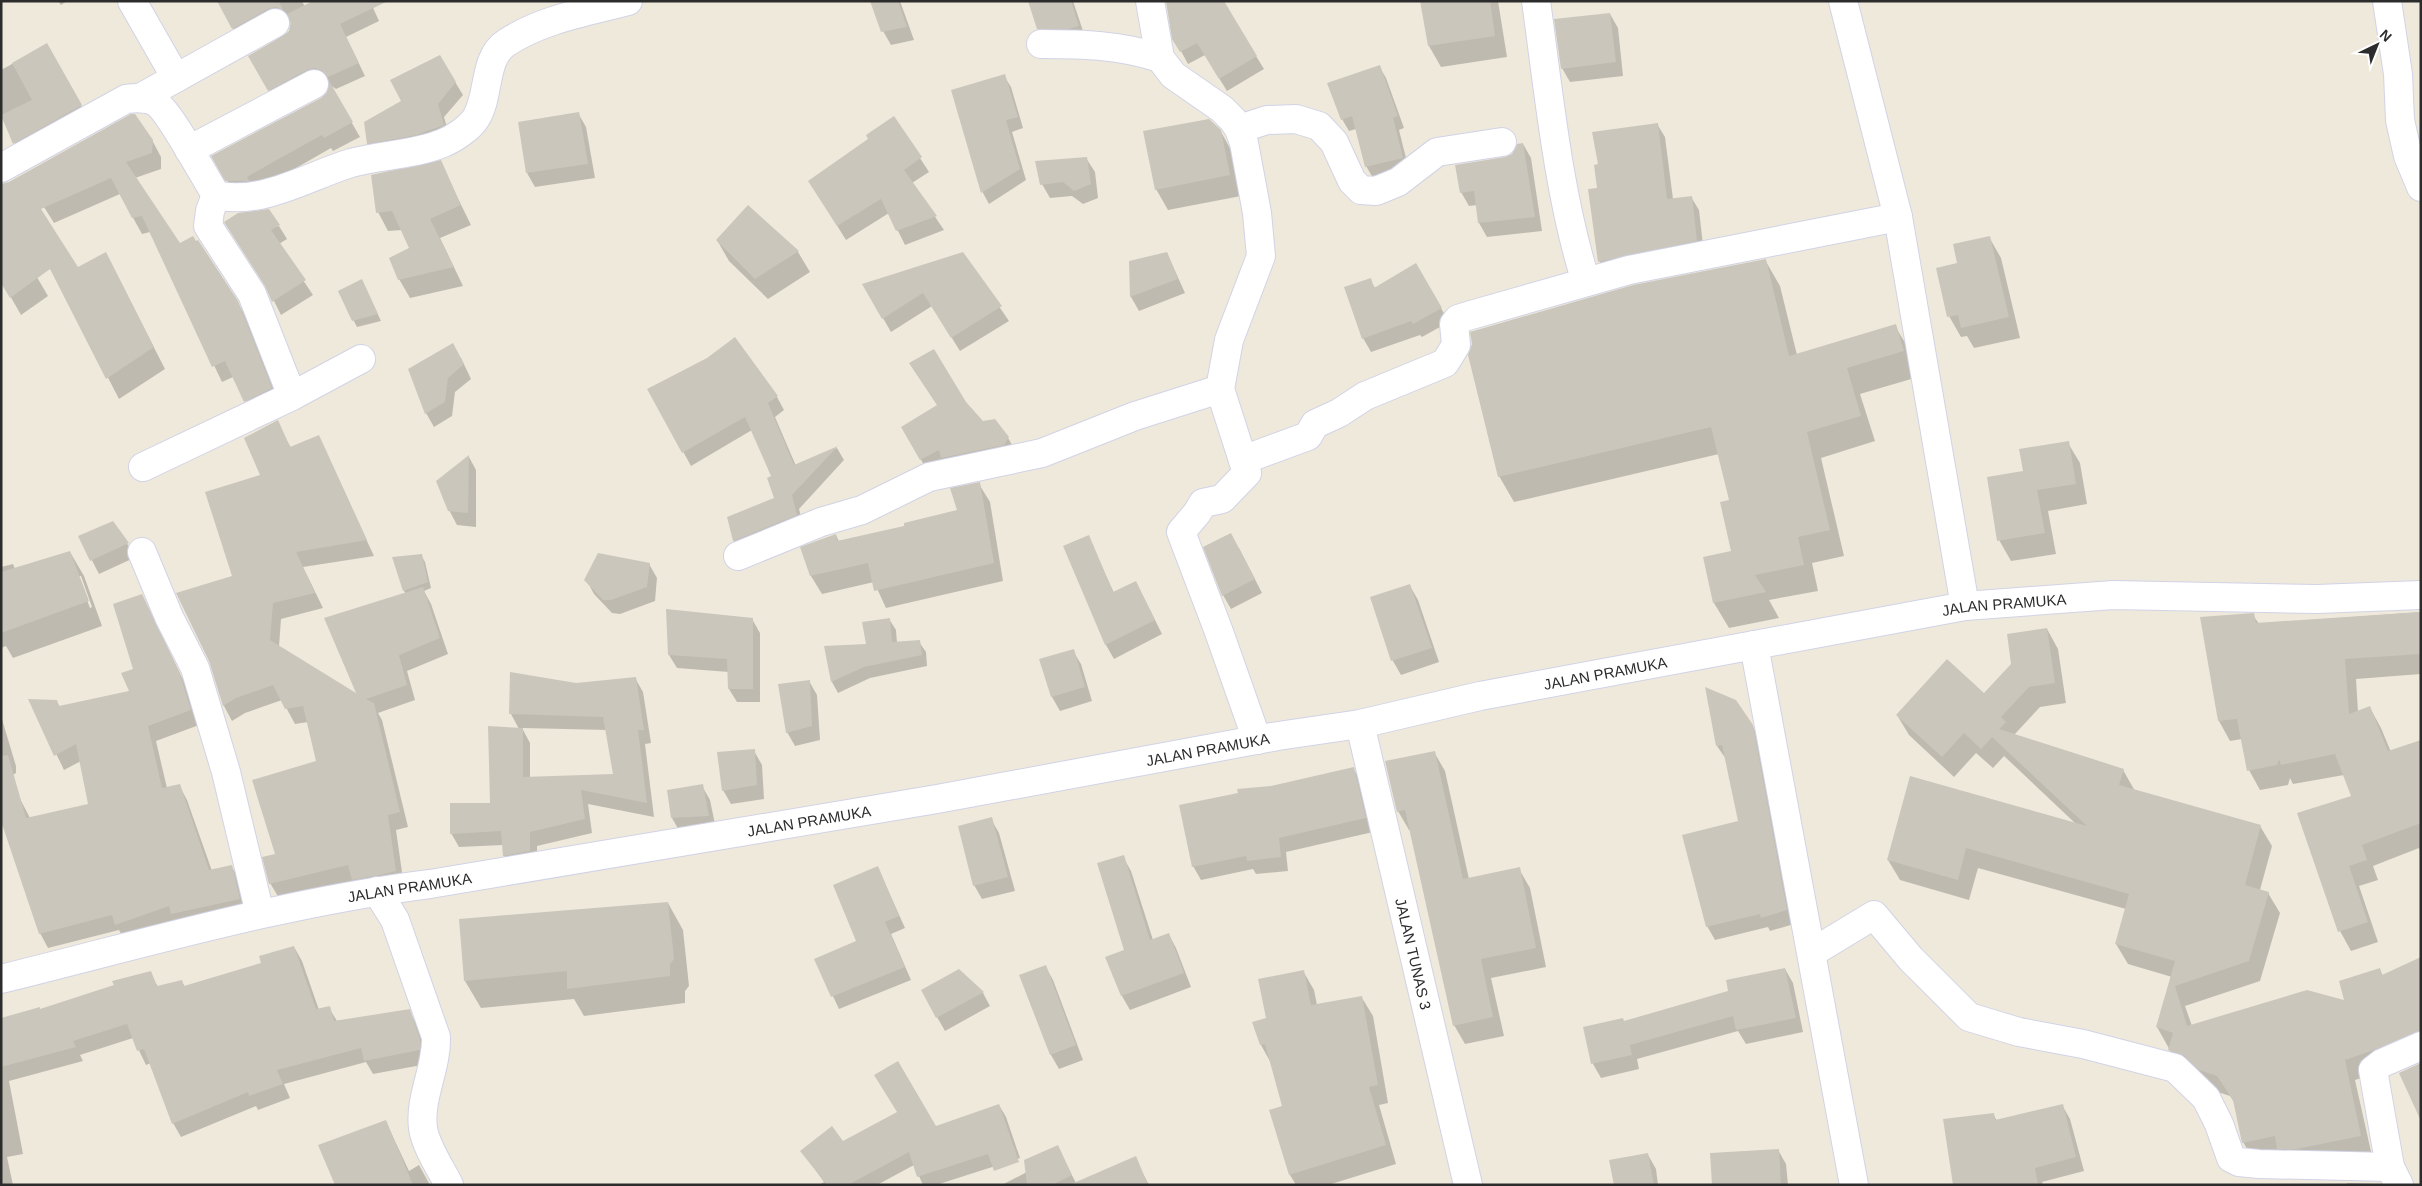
<svg xmlns="http://www.w3.org/2000/svg" width="2422" height="1186" font-family="Arial,sans-serif">
	<style>
		.shadow { fill: #0003; fill-rule: evenodd }
		.building { fill: #cac6bc }
		.lines { fill: none; stroke-linecap: round; stroke-linejoin: round }
		.minor-casing { stroke: #d1d3e6; stroke-width: 30 }
		.minor { stroke: #fff; stroke-width: 28 }
		.labels { text-anchor: middle; dominant-baseline: central; stroke-width: 4.5; stroke-linejoin: round; paint-order: stroke }
		.street-label { font-size: 15px; fill: #2c2c2c; stroke: #fff }
	</style>
	<rect width="100%" height="100%" fill="#efe9dc"/>
	<g class="shadow">
		<path d="M58,1H67L61,5Z"/>
		<path d="M225,1H302L305,7L370,1L379,21L346,37L365,76L336,89L330,85L360,137L333,151L331,148L254,192L235,194L213,156L322,99L329,92V82L323,80L276,102L250,56L289,32L291,22L282,19L240,41L220,4Z"/>
		<path d="M872,1H900L914,40L891,45L883,31Z"/>
		<path d="M1029,1H1073L1086,40L1046,43L1038,29Z"/>
		<path d="M1422,1H1498L1507,57L1441,67L1429,46Z"/>
		<path d="M1610,14L1618,28L1623,76L1570,82L1562,68Z"/>
		<path d="M1240,30L1264,69L1227,91L1205,55L1188,64L1174,38Z"/>
		<path d="M47,45L89,120L22,157L1,116V70Z"/>
		<path d="M440,57L463,95L444,117L450,138L375,155L368,143Z"/>
		<path d="M1379,66L1386,78L1404,128L1399,130L1409,170L1373,178L1366,166L1356,129L1349,131L1342,119Z"/>
		<path d="M1004,76L1011,87L1023,128L1012,132L1026,180L989,204L983,193L953,91Z"/>
		<path d="M578,113L586,127L595,178L535,187L527,173Z"/>
		<path d="M894,118L929,172L912,183L944,230L905,245L889,213L846,240L818,195L870,139Z"/>
		<path d="M1657,124L1665,137L1673,199L1691,197L1699,210L1704,254L1607,275L1600,262L1589,190L1598,189Z"/>
		<path d="M1220,130L1232,152L1241,196L1168,210L1156,189Z"/>
		<path d="M152,140L161,157V169L135,178L179,244L237,302L247,318L280,404L254,417L233,377L222,382L150,232L142,234L120,194L54,223L44,207Z"/>
		<path d="M1523,144L1531,158L1542,231L1487,237L1479,223L1477,205L1469,206L1461,192L1513,155Z"/>
		<path d="M1086,158L1095,172L1098,198L1083,204L1072,196L1050,198L1042,184Z"/>
		<path d="M440,162L471,225L440,238L463,286L410,298L399,279L411,249L402,230L388,231L378,212Z"/>
		<path d="M748,207L798,252L810,272L768,299L729,261L717,240Z"/>
		<path d="M1,216L48,296L21,315L1,280Z"/>
		<path d="M279,226L287,239L279,244L313,295L281,315L268,289L234,236Z"/>
		<path d="M1989,237L2001,258L2020,338L1974,348L1967,336L1961,337L1949,316L1959,264Z"/>
		<path d="M1167,253L1185,293L1139,311L1131,297V262Z"/>
		<path d="M106,254L165,369L119,399L59,283Z"/>
		<path d="M963,254L1009,321L960,351L932,306L891,332L864,285Z"/>
		<path d="M1765,260L1780,286L1797,355L1895,326L1910,351L1918,377L1860,394L1875,441L1821,458L1844,556L1812,563L1818,591L1769,600L1779,618L1729,628L1714,603L1732,552L1730,501L1719,454L1514,502L1499,476Z"/>
		<path d="M1416,265L1449,322L1422,337L1420,335L1371,352L1363,338L1370,280L1375,288Z"/>
		<path d="M365,287L381,321L357,327L339,292Z"/>
		<path d="M461,358L471,379L455,392L452,416L434,427L426,413L410,370Z"/>
		<path d="M910,364L965,402L982,423L1008,438L1015,450L928,472L903,428L938,406Z"/>
		<path d="M649,389L777,397L784,410L775,417L796,466L837,448L844,460L799,509L804,528L742,554L734,541L728,518L775,498L773,477L752,430L691,466Z"/>
		<path d="M277,422L291,448L318,436L374,556L303,567L323,608L281,619L279,647L359,696L406,594L404,591L421,555L425,562L431,588L424,591L431,604L448,654L407,671L415,700L378,713L382,720L408,827L396,830L404,886L362,895L354,881L279,898L270,883L276,855L318,762L308,722L295,724L282,700L245,713L232,721L224,706L210,660Z"/>
		<path d="M2068,443L2080,463L2087,504L2048,511L2056,554L2011,561L1999,540Z"/>
		<path d="M469,457L476,470V527L457,525L449,510Z"/>
		<path d="M979,484L990,502L1003,581L886,608L874,582L822,594L811,576L802,548L836,535L839,542L906,527L959,511Z"/>
		<path d="M113,523L136,557L99,574L80,537Z"/>
		<path d="M1088,536L1114,593L1143,596L1162,634L1114,659L1106,645L1064,546Z"/>
		<path d="M1239,548L1262,593L1231,609L1223,595Z"/>
		<path d="M70,552L84,576L102,626L13,658L6,646L1,648V567L13,564L15,569ZM78,576H81L92,607L90,608Z"/>
		<path d="M649,564L657,578L655,601L620,614L612,613L594,594L586,579Z"/>
		<path d="M1410,586L1418,600L1439,662L1401,675L1393,661L1371,598Z"/>
		<path d="M142,595L188,690L199,725L156,741L167,788L179,785L187,800L212,871L231,866L240,880L248,913L124,939L119,930L48,948L40,933L18,795L30,818L89,805L81,761L64,770L30,700L56,701L60,707L131,691Z"/>
		<path d="M2421,612V674L2356,679L2358,712L2370,708L2381,728L2391,752L2421,741V853L2419,848L2373,866L2378,880L2359,886L2378,942L2351,951L2340,931L2352,796L2344,775L2293,784L2290,778L2288,785L2260,790L2249,770L2242,739L2230,741L2219,721L2253,615L2259,624Z"/>
		<path d="M752,619L760,633V702H737L729,689V672L677,668L669,655Z"/>
		<path d="M889,619L896,630L897,643L919,642L926,652L927,666L870,678L838,693L832,682L825,647L868,645Z"/>
		<path d="M2047,629L2058,649L2066,703L2040,707L2014,735L2123,770L2135,791L2260,826L2272,846L2260,890L2268,893L2280,913L2260,981L2185,1006L2192,1026L2346,1002L2380,970L2383,976L2421,958V1054L2383,1071L2355,1080L2372,1156L2255,1162L2243,1142L2234,1102L2230,1096L2212,1090L2181,1070L2157,1027L2172,977L2128,964L2116,944L2126,909L1978,868L1969,900L1900,880L1888,860L2076,824L2004,756L1993,768L1976,753L1954,777L1909,735L1897,715L1984,695Z"/>
		<path d="M1073,651L1081,664L1092,701L1060,711L1052,697L1041,660Z"/>
		<path d="M635,678L643,692L651,743L645,744L654,817L588,804L592,833L537,846V865L512,869L504,856L503,845L459,847L451,833L491,804L519,729L511,714L576,684ZM522,728L607,730L615,775L530,778V743Z"/>
		<path d="M809,681L817,695L820,740L795,746L787,732Z"/>
		<path d="M1,716L16,766V773L1,782Z"/>
		<path d="M1752,725L1760,740L1794,924L1770,931L1768,927L1715,940L1707,926L1739,822L1726,759L1717,746Z"/>
		<path d="M754,751L762,765L764,799L731,804L723,790Z"/>
		<path d="M1434,752L1445,771L1469,879L1519,869L1530,888L1546,967L1491,978L1504,1036L1465,1044L1454,1025L1411,830H1409L1398,811Z"/>
		<path d="M1353,768L1361,782L1373,832L1286,852L1288,871L1256,874L1253,869L1201,880L1193,866L1271,787Z"/>
		<path d="M702,786L710,800L716,829L680,832L672,818L668,791Z"/>
		<path d="M991,819L999,833L1015,891L982,899L974,885Z"/>
		<path d="M1123,857L1131,871L1153,940L1169,935L1176,948L1191,987L1130,1010L1122,996L1107,957L1125,951Z"/>
		<path d="M878,868L905,928L891,934L911,980L839,1009L816,960L858,942Z"/>
		<path d="M668,903L683,930L689,986L685,991V1003L584,1016L574,999L481,1008L465,981Z"/>
		<path d="M294,947L302,961L319,1010L329,1008L337,1021L409,1011L417,1025L428,1054L427,1064L373,1074L366,1062L284,1084L290,1098L258,1110L256,1106L181,1137L173,1123L151,1063L146,1065L133,1038L80,1055L83,1061L9,1081L23,1154L7,1157L13,1185H1V1033L40,1011L150,973L158,987L182,982L185,987L262,964Z"/>
		<path d="M1045,966L1053,980L1083,1060L1059,1069L1051,1055L1021,975Z"/>
		<path d="M1785,969L1793,983L1803,1032L1746,1044L1738,1031L1637,1059L1639,1069L1601,1078L1593,1064L1584,1028L1624,1022L1730,991Z"/>
		<path d="M959,970L983,993L990,1006L945,1031L937,1017Z"/>
		<path d="M1303,971L1314,990L1317,1005L1362,998L1373,1016L1388,1103L1379,1105L1396,1164L1328,1185H1296L1290,1175L1284,1106L1271,1063L1261,1045L1268,1018Z"/>
		<path d="M999,1105L1006,1117L1020,1158L936,1185H923L914,1165L877,1185H819L824,1182L802,1151L935,1128Z"/>
		<path d="M2062,1105L2070,1119L2084,1171L2042,1182L2043,1185H1959L1993,1114L1997,1121Z"/>
		<path d="M386,1122L409,1171L419,1165L430,1185H336Z"/>
		<path d="M1778,1150L1786,1164L1788,1185H1714Z"/>
		<path d="M1061,1154L1077,1185H1002Z"/>
		<path d="M1648,1155L1656,1169L1658,1185H1615Z"/>
		<path d="M1135,1158L1149,1185H1084Z"/>
		<path d="M2347,1183L2375,1184V1185H2347Z"/>
	</g>
	<g class="building">
		<path d="M217,1H279L283,10L276,7L268,9L232,29Z"/>
		<path d="M313,1H388L340,24L359,63L328,77L322,71L315,68L307,70L268,91L248,56L283,36L289,31L291,24L287,14Z"/>
		<path d="M870,1H898L907,27L881,32Z"/>
		<path d="M1028,1H1071L1079,26L1069,29H1037Z"/>
		<path d="M1166,1H1224L1257,56L1219,79L1197,43L1180,52L1172,39Z"/>
		<path d="M1420,1H1490L1495,36L1428,46Z"/>
		<path d="M1610,13L1616,62L1561,69L1554,19Z"/>
		<path d="M47,43L82,105L13,144L1,115L32,100L12,63Z"/>
		<path d="M440,55L456,82L438,104L444,125L417,135L367,144L364,122L401,101L390,80Z"/>
		<path d="M1380,65L1398,116L1393,118L1403,158L1365,167L1352,116L1341,120L1327,83Z"/>
		<path d="M1005,74L1018,117L1006,120L1020,169L981,193L951,90Z"/>
		<path d="M328,79L353,122L324,138L322,135L273,162L247,177L249,181H225L211,156L321,98L327,92Z"/>
		<path d="M579,112L588,164L526,173L518,122Z"/>
		<path d="M131,114H135L153,140L152,153L126,162L180,243L193,236L196,241L198,240L238,301L272,388L244,402L225,361L212,367L142,216L132,218L111,178L41,209L78,267L106,252L154,347L106,379L50,269L10,298L1,283V184L9,182Z"/>
		<path d="M894,116L922,157L904,170L937,216L896,231L881,199L837,226L808,181L868,139L866,135Z"/>
		<path d="M1209,119L1221,130L1230,175L1155,190L1143,131Z"/>
		<path d="M1658,123L1667,199L1692,196L1697,241L1598,262L1588,189L1597,188L1594,165L1598,164L1592,132Z"/>
		<path d="M1523,143L1535,217L1478,223L1474,191L1460,193L1455,165L1505,157L1512,154L1517,144Z"/>
		<path d="M1087,157L1091,184L1074,191L1063,182L1040,185L1035,161Z"/>
		<path d="M441,160L461,205L430,219L454,267L398,280L389,258L409,248L392,211L376,213L371,175Z"/>
		<path d="M748,205L799,251L755,279L716,240Z"/>
		<path d="M269,209L280,225L271,230L306,280L272,302L265,286L224,222L238,213Z"/>
		<path d="M1990,236L2009,317L1961,328L1958,315L1947,317L1936,268L1957,263L1953,244Z"/>
		<path d="M963,252L1002,306L951,338L923,293L882,319L862,284Z"/>
		<path d="M1167,252L1178,279L1130,297L1129,261Z"/>
		<path d="M1766,259L1789,356L1896,324L1904,351L1847,368L1861,416L1807,432L1830,530L1798,537L1804,565L1755,575L1766,592L1713,603L1703,557L1731,551L1720,502L1729,500L1711,427L1498,477L1468,355L1472,344L1470,332L1633,285Z"/>
		<path d="M1416,263L1442,308L1413,324L1411,321L1362,339L1344,287L1371,278L1374,288Z"/>
		<path d="M362,279L378,314L352,321L338,291Z"/>
		<path d="M735,337L778,396L768,403L794,465L838,446L792,495L797,515L733,541L727,517L774,498L767,478L771,476L745,417L682,453L647,389L707,358Z"/>
		<path d="M453,343L464,364L448,378L445,402L425,414L408,369Z"/>
		<path d="M934,349L966,402L983,421L995,419L1009,437L1004,445L941,458L939,450L920,460L901,427L937,405L909,363Z"/>
		<path d="M278,420L290,447L319,435L367,540L296,552L315,593L273,603L270,640L356,693L324,618L423,587L440,638L399,655L407,685L366,699L374,703L400,812L388,815L396,871L380,875L352,880L348,865L269,884L262,857L275,854L252,780L316,761L303,706L285,709L273,685L236,698L223,706L209,661L176,593L232,576L205,492L260,475L244,438Z"/>
		<path d="M2069,441L2076,484L2037,490L2045,533L1997,541L1987,477L2023,471L2019,449Z"/>
		<path d="M469,455L468,513L448,511L436,481Z"/>
		<path d="M980,482L994,563L874,591L868,563L810,576L800,547L836,534L837,541L904,526V523L957,510L950,488Z"/>
		<path d="M113,521L129,543L90,561L78,536Z"/>
		<path d="M1231,533L1255,579L1222,596L1203,547Z"/>
		<path d="M1089,535L1113,592L1136,581L1155,620L1105,645L1063,546Z"/>
		<path d="M70,551L89,601L1,633V572Z"/>
		<path d="M598,553L650,563L647,587L611,600H603L584,580Z"/>
		<path d="M422,554L428,582L403,591L392,557Z"/>
		<path d="M1410,584L1432,648L1391,661L1370,597Z"/>
		<path d="M142,594L180,674L191,710L148,726L162,788L180,784L209,870L232,865L240,899L171,914L169,906L115,925L112,915L39,934L1,821V756L8,755L26,818L88,804L76,744L54,756L28,699L57,700L59,706L129,691L121,673L133,669L113,604Z"/>
		<path d="M666,609L753,618V689H728L727,659L668,655Z"/>
		<path d="M2421,612V654L2345,659L2349,714L2370,706L2388,751L2421,740V823L2362,845L2367,860L2349,866L2368,922L2338,932L2297,813L2351,796L2335,754L2281,765L2279,759L2277,765L2247,771L2237,719L2218,721L2200,617L2254,613L2256,623Z"/>
		<path d="M890,618L892,642L920,640L922,655L864,667L831,682L824,646L866,644L862,622Z"/>
		<path d="M2047,628L2055,683L2029,687L2001,717L2006,722L1999,729L2124,769L2119,785L2261,825L2245,885L2269,892L2249,961L2175,986L2187,1026L2307,990L2344,1000L2339,981L2380,968L2382,975L2421,957V1031L2371,1051L2345,1060L2361,1136L2296,1149H2277L2275,1136L2242,1143L2233,1100L2217,1076L2199,1070L2185,1056L2168,1050L2173,1033L2156,1027L2175,961L2115,944L2129,894L1966,848L1958,880L1887,860L1910,776L2087,826L1992,737L1981,749L1964,733L1942,757L1896,715L1947,659L1984,693L2011,664L2007,634Z"/>
		<path d="M1074,649L1085,687L1051,697L1039,659Z"/>
		<path d="M510,672L576,683L636,677L644,730H638L647,803L581,790L585,819L530,832V851L503,856L501,831L450,834V803H490L488,726L523,728V777L613,774L603,717L509,714Z"/>
		<path d="M810,680L812,726L786,733L778,684Z"/>
		<path d="M1705,687L1736,700L1753,725L1787,910L1761,918L1760,914L1706,927L1682,835L1738,821L1722,745L1716,746Z"/>
		<path d="M755,749L757,785L722,791L717,752Z"/>
		<path d="M1435,751L1463,879L1520,867L1536,948L1481,959L1493,1017L1453,1026L1405,810L1397,812L1385,761Z"/>
		<path d="M1354,767L1366,818L1279,838L1281,857L1247,861L1246,856L1192,867L1179,805L1238,793L1237,789L1271,786Z"/>
		<path d="M703,784L709,816L671,818L667,790Z"/>
		<path d="M992,817L1008,877L973,886L958,826Z"/>
		<path d="M1124,855L1150,940L1169,933L1184,973L1121,996L1105,957L1124,950L1097,863Z"/>
		<path d="M878,866L899,916L885,922L905,967L831,997L814,959L856,941L833,885Z"/>
		<path d="M668,902L674,959L670,964V976L567,989V971L464,981L459,919Z"/>
		<path d="M294,946L316,1009L330,1006L334,1021L410,1009L420,1039V1050L364,1061L361,1048L277,1070L283,1084L249,1096L248,1092L172,1124L144,1049L137,1051L127,1024L73,1041L76,1047L1,1067V1018L40,1007V1009L114,985L112,981L151,971L157,986L182,980L184,986L261,963L259,956Z"/>
		<path d="M1046,965L1076,1045L1050,1055L1019,975Z"/>
		<path d="M1785,968L1796,1018L1736,1030L1733,1016L1630,1045L1632,1055L1591,1064L1583,1027L1623,1018L1624,1021L1728,991L1726,980Z"/>
		<path d="M959,969L984,992L936,1018L921,990Z"/>
		<path d="M1304,970L1311,1005L1362,996L1378,1085L1369,1087L1386,1145L1289,1175L1269,1110L1282,1106L1265,1044L1260,1045L1252,1022L1266,1018L1258,979Z"/>
		<path d="M898,1061L936,1126L999,1104L1019,1162L994,1171L988,1154L917,1177L909,1152L848,1185H827L800,1151L832,1126L843,1141L897,1112L874,1075Z"/>
		<path d="M2421,1063V1121L2399,1073Z"/>
		<path d="M2063,1104L2076,1157L2035,1168L2038,1185H1953L1943,1119L1994,1113L1995,1120Z"/>
		<path d="M386,1120L413,1185H335L318,1145Z"/>
		<path d="M1058,1145L1072,1175L1052,1185H1027L1024,1160Z"/>
		<path d="M1779,1149L1781,1185H1712L1710,1153Z"/>
		<path d="M1648,1153L1654,1185H1614L1609,1160Z"/>
		<path d="M1136,1156L1148,1185H1069Z"/>
	</g>
	<g class="lines">
		<g class="minor-casing">
			<g id="minor">
				<path d="M132,1L176,78"/>
				<path d="M1536,1C1549,94 1558,193 1586,282"/>
				<path d="M1843,1L1898,217L1965,606"/>
				<path d="M2387,1L2398,74L2400,120L2408,156L2421,187"/>
				<path d="M1041,44C1083,44 1120,45 1160,58"/>
				<path d="M140,98L275,23"/>
				<path d="M1239,129L1267,120L1296,119L1319,126L1334,142L1352,181L1361,190L1376,191L1398,182L1437,152L1502,142"/>
				<path d="M189,150L314,84"/>
				<path d="M1,168L126,99C135,98 144,97 153,101C167,106 205,178 216,195C262,206 308,176 351,163C380,155 414,155 443,143C453,139 470,128 476,118C490,96 483,58 506,43C542,19 587,12 628,1"/>
				<path d="M216,195L210,211L208,226L252,294L292,396L361,359"/>
				<path d="M1220,389L1247,473L1222,499L1203,503L1197,513L1181,532L1219,632L1257,740"/>
				<path d="M1243,460L1308,436L1315,424L1339,413L1365,396L1445,363L1456,345L1454,324L1458,319L1471,315L1629,270L1898,217"/>
				<path d="M143,467L292,396"/>
				<path d="M142,552L169,617L195,668L226,772L260,914"/>
				<path d="M738,556L821,522L862,510L929,477L1042,453L1135,416L1220,389L1229,340L1261,256L1257,213L1244,143L1239,129L1233,120L1222,109L1173,75L1160,58L1150,1"/>
				<path d="M1754,645L1854,1185"/>
				<path id="s1" d="M1360,724L1468,1185"/>
				<path d="M377,891L395,920L436,1037C437,1068 419,1098 423,1128C425,1145 441,1169 449,1185"/>
				<path d="M1813,952L1874,915L1911,959L1969,1017L2019,1032L2083,1044L2175,1068L2206,1098L2219,1124L2231,1158L2239,1162L2259,1164L2390,1167"/>
				<path id="s2" d="M1,979C143,944 285,902 430,884L937,799L1278,736L1360,724L1480,696L1965,606L2113,595L2317,599L2421,595"/>
				<path d="M2399,1185L2390,1167L2373,1070L2382,1063L2421,1046"/>
			</g>
		</g>
		<use href="#minor" class="minor"/>
	</g>
	<g class="labels">
		<g class="street-label">
			<text stroke="none"><textPath href="#s2" startOffset="2039">JALAN PRAMUKA</textPath></text>
			<text stroke="none"><textPath href="#s2" startOffset="1634">JALAN PRAMUKA</textPath></text>
			<text stroke="none"><textPath href="#s2" startOffset="1229">JALAN PRAMUKA</textPath></text>
			<text stroke="none"><textPath href="#s2" startOffset="824">JALAN PRAMUKA</textPath></text>
			<text stroke="none"><textPath href="#s2" startOffset="419">JALAN PRAMUKA</textPath></text>
			<text stroke="none"><textPath href="#s1" startOffset="236">JALAN TUNAS 3</textPath></text>
		</g>
	</g>
	<rect width="2422" height="1186" fill="none" stroke="#2c2c2c" stroke-width="5"/>
	<g transform="translate(2377 45) rotate(43)" stroke="#ffffff" stroke-width="4" paint-order="stroke">
	<path d="M0-4L9 19L0 12L-9 19Z" fill="#2c2c2c"/>
	<text y="-8" font-size="14" font-weight="bold" text-anchor="middle" fill="#2c2c2c">N</text>
	</g>
</svg>
